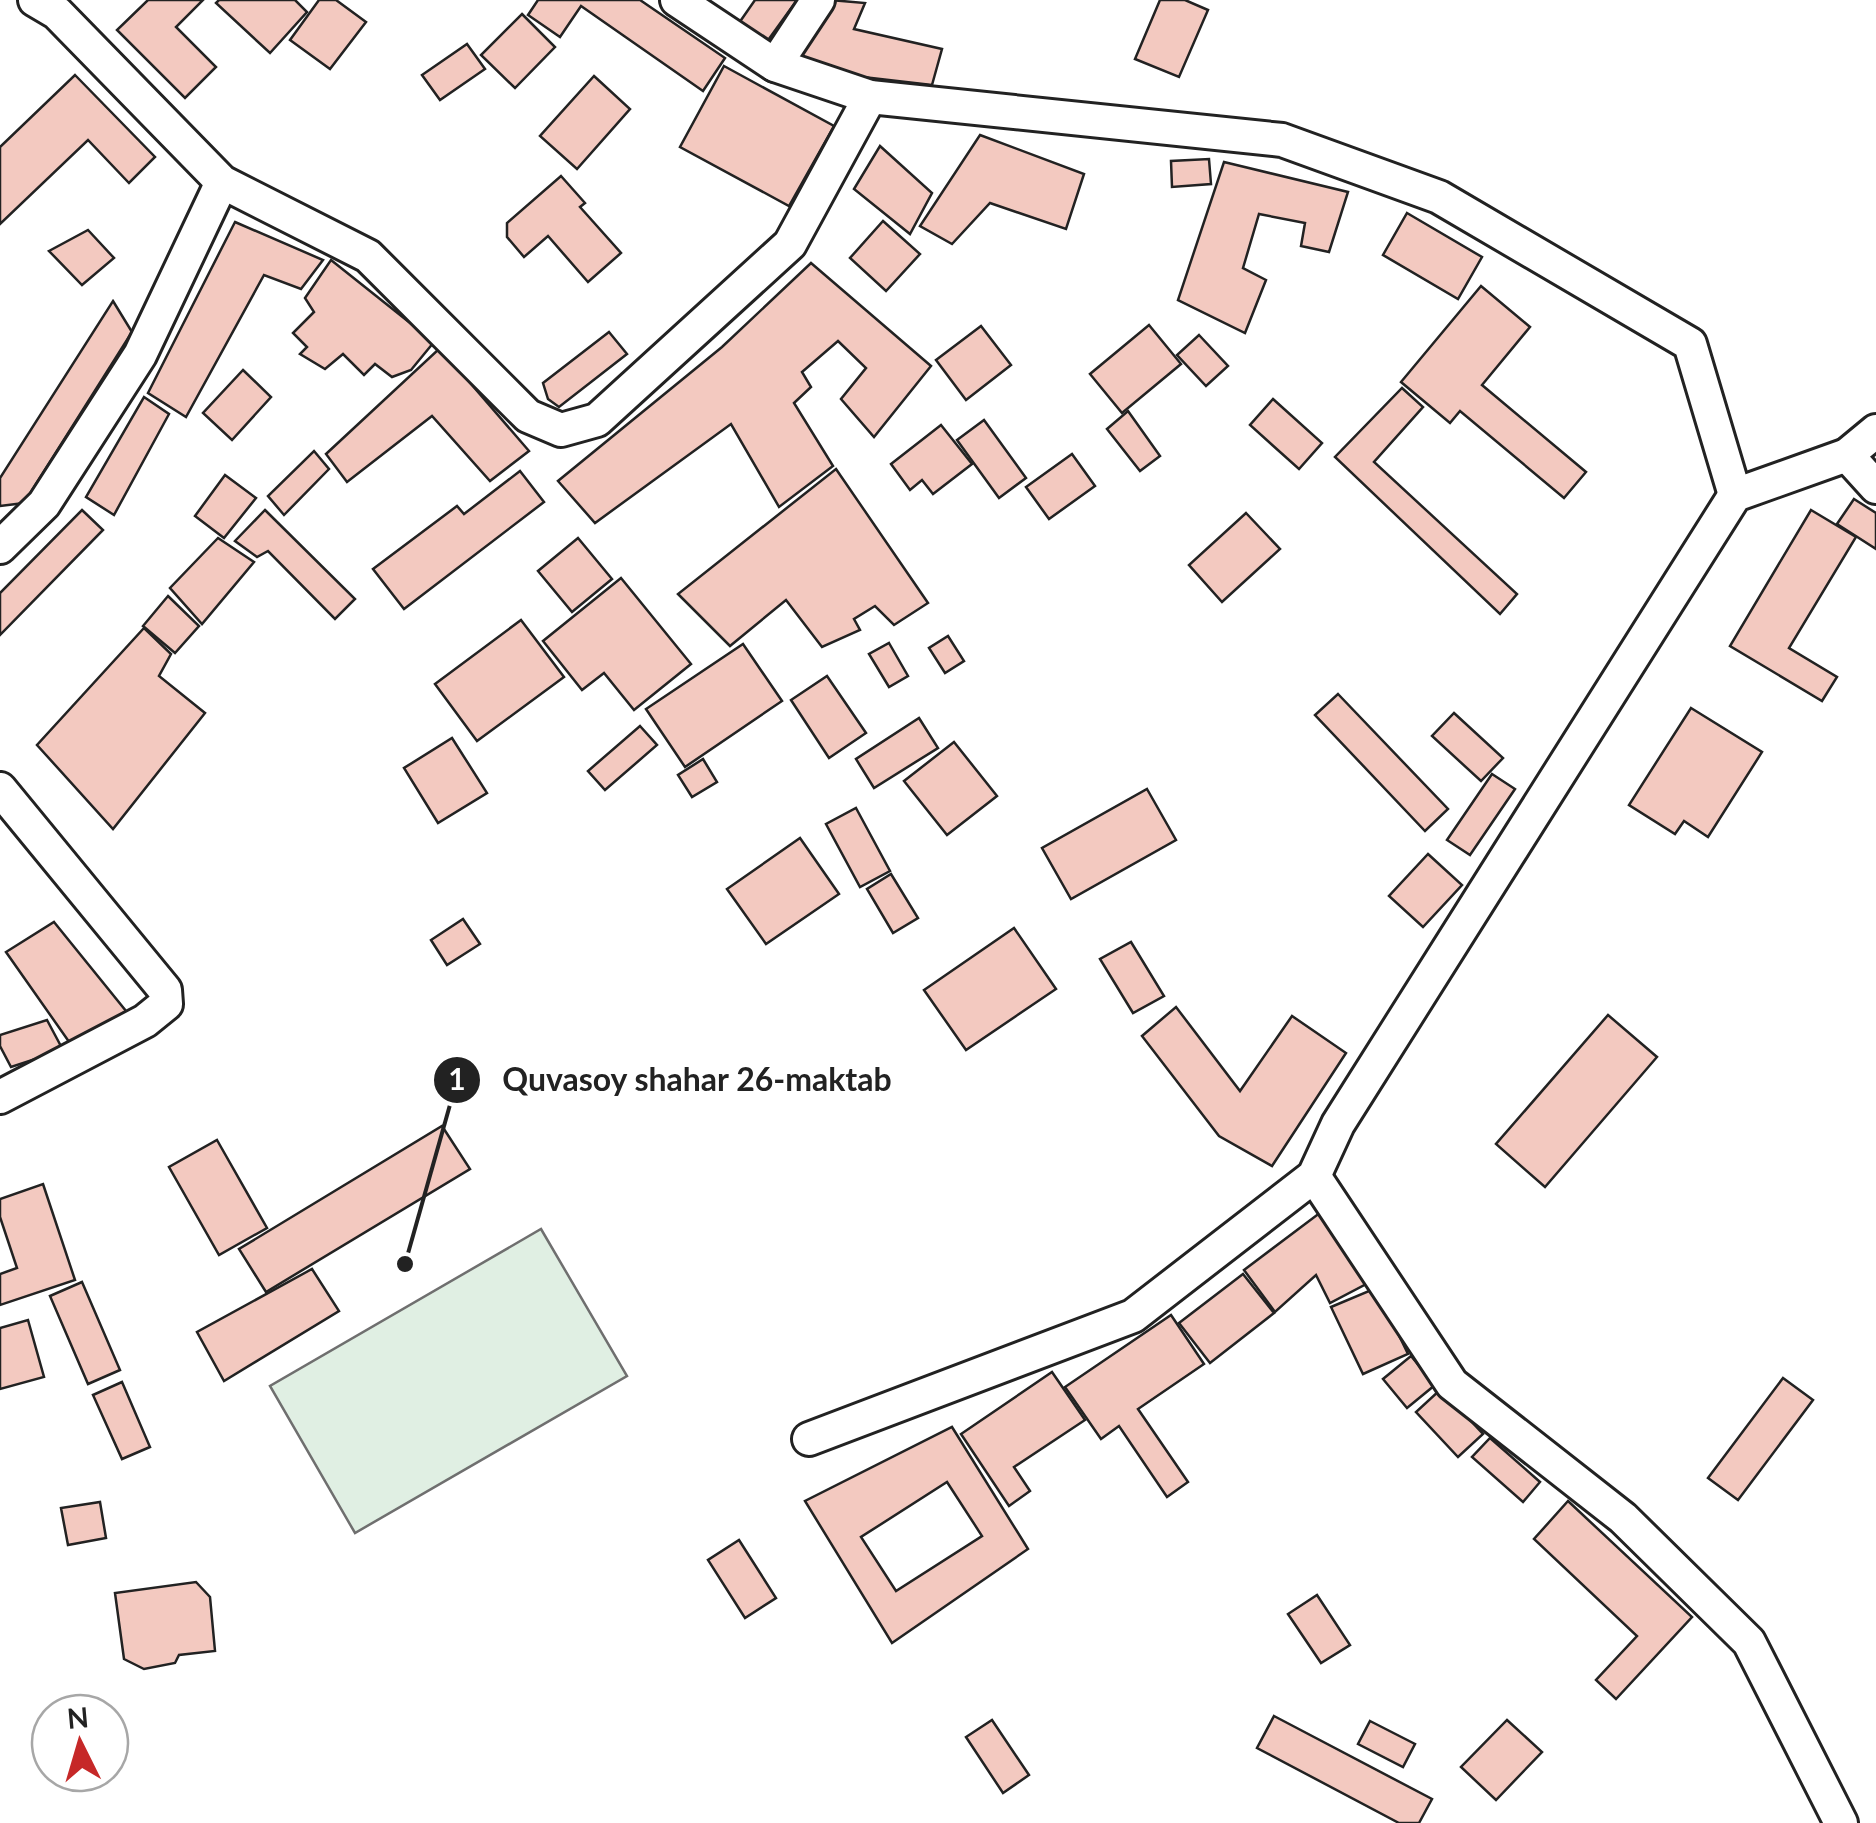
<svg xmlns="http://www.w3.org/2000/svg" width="1876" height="1823" font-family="Lato,sans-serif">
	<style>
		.green { fill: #e0efe3; stroke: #6f6f6f; stroke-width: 2.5 }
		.building { fill: #f3c9c0; stroke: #222; stroke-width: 2.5; fill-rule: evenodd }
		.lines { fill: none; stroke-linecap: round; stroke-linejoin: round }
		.street-casing { stroke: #222; stroke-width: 38 }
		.street { stroke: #fff; stroke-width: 32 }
		.leader { fill: none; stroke: #222; stroke-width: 4 }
		.callout-dot { fill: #222; stroke: #fff; stroke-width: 4 }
		.mark-label { font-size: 30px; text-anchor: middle; font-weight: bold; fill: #fff }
		.callout-label { font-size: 32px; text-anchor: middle; font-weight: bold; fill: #222; stroke: #fff; stroke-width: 8; stroke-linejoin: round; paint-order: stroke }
	</style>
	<rect width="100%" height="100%" fill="#fff"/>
	<path class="green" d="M541,1229L627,1376L355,1533L270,1386Z"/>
	<g class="building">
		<path d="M148,0H203L176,27L216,67L185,98L117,30Z"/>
		<path d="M219,0H295L307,12L270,53L216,3Z"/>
		<path d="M319,0H336L366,22L330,69L290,40Z"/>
		<path d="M538,0H640L725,58L703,91L581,6L560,37L528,15Z"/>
		<path d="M755,0H797L766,43L739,23Z"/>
		<path d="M830,0L865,3L854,29L942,49L932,85L863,77L798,55Z"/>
		<path d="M1160,0H1185L1208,10L1179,77L1135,59Z"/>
		<path d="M522,14L555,47L515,88L481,55Z"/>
		<path d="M467,44L485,69L440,100L422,75Z"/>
		<path d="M724,66L834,126L789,206L680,147Z"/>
		<path d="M75,75L155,157L129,183L88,140L0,224V147Z"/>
		<path d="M594,76L630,109L577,169L540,136Z"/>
		<path d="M980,135L1084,174L1066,229L990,203L952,244L920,226Z"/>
		<path d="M880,146L932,193L910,234L854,189Z"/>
		<path d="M1209,159L1211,184L1172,187L1171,161Z"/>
		<path d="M1224,162L1348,192L1329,252L1301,246L1305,223L1259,214L1243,268L1266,280L1245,333L1178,300Z"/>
		<path d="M561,176L585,203L580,207L621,253L588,282L548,236L524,257L507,237V223Z"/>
		<path d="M1407,213L1482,257L1458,299L1383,255Z"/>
		<path d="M883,221L920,254L886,291L850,258Z"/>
		<path d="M235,222L323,260L301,289L264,275L186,417L148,393Z"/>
		<path d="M88,230L114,258L82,285L49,251Z"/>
		<path d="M331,260L434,342L411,370L392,377L375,364L364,375L343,354L325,369L300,354L307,347L293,333L314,312L305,298Z"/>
		<path d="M811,263L931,366L874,437L841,399L866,368L838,341L802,372L811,387L794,403L833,466L779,507L731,424L595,523L558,481L722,347Z"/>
		<path d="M1481,286L1530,327L1482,385L1586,472L1564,498L1460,411L1450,423L1401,382Z"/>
		<path d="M113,301L132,332L24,503L0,506V478Z"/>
		<path d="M1149,325L1181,364L1122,413L1090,374Z"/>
		<path d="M981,326L1011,365L966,400L936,360Z"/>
		<path d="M609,332L627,354L559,407L548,399L543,383Z"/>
		<path d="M1199,335L1228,366L1206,386L1177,355Z"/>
		<path d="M440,348L529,451L490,481L432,416L347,482L326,454Z"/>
		<path d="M243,370L271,397L232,440L203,413Z"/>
		<path d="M1402,388L1423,407L1374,462L1517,594L1500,614L1335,457Z"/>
		<path d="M144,397L169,414L114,515L86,497Z"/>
		<path d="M1273,399L1322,443L1299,469L1250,425Z"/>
		<path d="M1128,411L1160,456L1140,471L1107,429Z"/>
		<path d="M984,420L1026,478L999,498L957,440Z"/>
		<path d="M941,425L972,464L933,494L922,480L910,490L891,464Z"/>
		<path d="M314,451L329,469L284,515L268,496Z"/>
		<path d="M1072,454L1095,486L1049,519L1026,487Z"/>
		<path d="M836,469L928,603L894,625L875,606L854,619L860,630L822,647L786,600L730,646L678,594Z"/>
		<path d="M520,471L544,502L404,609L373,569L457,506L464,514Z"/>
		<path d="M225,475L256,498L224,538L195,516Z"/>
		<path d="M1854,499L1876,513V549L1837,524Z"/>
		<path d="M82,510L103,530L0,635V593Z"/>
		<path d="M265,510L355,599L335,619L268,551L257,557L235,541Z"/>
		<path d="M1811,510L1856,537L1789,648L1837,677L1822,701L1730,646Z"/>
		<path d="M1246,513L1280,549L1222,602L1189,565Z"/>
		<path d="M218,538L254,562L202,624L170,588Z"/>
		<path d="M578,538L612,579L572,612L538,571Z"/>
		<path d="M621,578L691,664L634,710L604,673L582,690L543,641Z"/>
		<path d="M168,596L199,626L175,653L143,626Z"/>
		<path d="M521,620L564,677L477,741L435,684Z"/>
		<path d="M144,628L171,654L159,676L205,713L113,829L37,745Z"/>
		<path d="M948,636L964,661L945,673L929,648Z"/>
		<path d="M889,643L908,676L889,687L869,654Z"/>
		<path d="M743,644L782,701L685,767L646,709Z"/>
		<path d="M827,676L866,733L829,758L791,700Z"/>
		<path d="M1338,694L1448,809L1425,831L1315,715Z"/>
		<path d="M1691,708L1762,752L1708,837L1684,821L1675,834L1629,805Z"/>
		<path d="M1454,713L1503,758L1481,781L1432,736Z"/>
		<path d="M919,718L938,748L874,788L856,759Z"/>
		<path d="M640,726L657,745L605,790L588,771Z"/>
		<path d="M452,738L487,793L438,823L404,768Z"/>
		<path d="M954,742L997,796L947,835L904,781Z"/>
		<path d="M703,759L717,782L692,797L678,775Z"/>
		<path d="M1492,774L1515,789L1470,855L1447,840Z"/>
		<path d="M1147,789L1176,840L1071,899L1042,848Z"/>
		<path d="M856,808L890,871L860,887L826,824Z"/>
		<path d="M800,838L839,894L766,944L727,889Z"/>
		<path d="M1428,854L1462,885L1423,927L1389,896Z"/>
		<path d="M891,874L918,918L893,933L867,889Z"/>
		<path d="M463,919L480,944L447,965L431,940Z"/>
		<path d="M54,922L126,1011L72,1046L6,952Z"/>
		<path d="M1014,928L1056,989L966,1050L924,990Z"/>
		<path d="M1131,942L1164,996L1133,1013L1100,959Z"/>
		<path d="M1176,1007L1240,1091L1292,1016L1346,1053L1272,1166L1219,1136L1142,1036Z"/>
		<path d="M1608,1015L1657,1057L1545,1187L1496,1144Z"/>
		<path d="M47,1020L63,1050L11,1067L0,1046V1035Z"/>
		<path d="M442,1126L470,1169L266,1292L239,1249Z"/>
		<path d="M217,1140L267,1228L219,1255L169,1167Z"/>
		<path d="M43,1184L75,1280L0,1305V1274L17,1268L0,1217V1199Z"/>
		<path d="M1325,1209L1370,1282L1330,1303L1316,1275L1275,1312L1244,1270Z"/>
		<path d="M312,1269L339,1311L224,1381L197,1332Z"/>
		<path d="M1243,1274L1274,1313L1210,1363L1179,1323Z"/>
		<path d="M82,1282L120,1370L88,1384L50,1296Z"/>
		<path d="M1376,1288L1408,1354L1363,1374L1331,1307Z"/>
		<path d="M1171,1315L1204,1364L1138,1409L1188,1482L1167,1497L1119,1426L1101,1439L1065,1387Z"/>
		<path d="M28,1320L44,1377L0,1389V1328Z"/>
		<path d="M1411,1356L1435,1385L1407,1408L1383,1379Z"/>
		<path d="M1052,1372L1085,1420L1014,1467L1030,1491L1009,1506L961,1434Z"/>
		<path d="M1783,1378L1813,1400L1738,1500L1708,1478Z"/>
		<path d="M122,1382L150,1447L122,1459L93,1395Z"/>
		<path d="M1441,1389L1483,1434L1458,1457L1416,1412Z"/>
		<path d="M952,1427L1028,1549L892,1643L805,1501ZM947,1482L982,1536L896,1591L861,1537Z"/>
		<path d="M1490,1438L1540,1482L1523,1502L1472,1457Z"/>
		<path d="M1568,1501L1692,1617L1616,1699L1596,1680L1637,1636L1534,1539Z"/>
		<path d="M100,1502L106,1538L68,1545L61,1508Z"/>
		<path d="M739,1540L776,1598L745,1618L708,1560Z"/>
		<path d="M196,1582L210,1597L215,1651L179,1655L175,1663L144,1669L124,1659L115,1593Z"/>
		<path d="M1317,1595L1350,1645L1321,1663L1288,1614Z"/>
		<path d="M1274,1716L1432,1799L1419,1823H1399L1257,1748Z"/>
		<path d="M992,1720L1029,1775L1003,1793L966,1737Z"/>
		<path d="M1507,1720L1542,1752L1496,1800L1461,1767Z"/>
		<path d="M1370,1721L1415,1744L1403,1767L1358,1744Z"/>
	</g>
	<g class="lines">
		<g class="street-casing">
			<g id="street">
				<path d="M35,0L57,13L222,182L368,256L528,416L561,430L597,420L790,244L870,97"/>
				<path d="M677,0L775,65L870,97L1282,140L1439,197L1690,344L1735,495"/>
				<path d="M775,65L818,0"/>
				<path d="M1847,455L1876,487"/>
				<path d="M0,547L44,504L140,355L222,182"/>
				<path d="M0,789L165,990L166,1004L145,1021L0,1097"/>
				<path d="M1314,1176L1452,1384L1623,1518L1749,1642L1841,1823"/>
				<path d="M809,1439L1133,1316L1314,1176L1338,1124L1735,495L1847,455L1876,431"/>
			</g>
		</g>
		<use href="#street" class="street"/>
	</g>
	<path class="leader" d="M405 1264L457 1080"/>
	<g class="callout-dot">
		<circle cx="405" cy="1264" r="10"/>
		<circle cx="457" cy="1080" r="25"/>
	</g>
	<g class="mark-label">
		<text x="457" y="1090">1</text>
	</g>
	<g class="callout-label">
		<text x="697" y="1091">Quvasoy shahar 26-maktab</text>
	</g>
	<g transform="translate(80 1743) rotate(355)"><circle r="48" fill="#ffffff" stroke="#a7a7a7" stroke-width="2.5"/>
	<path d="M0-8L18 38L0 25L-18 38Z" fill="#c62828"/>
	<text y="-15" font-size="28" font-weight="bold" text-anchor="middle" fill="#222222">N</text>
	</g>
</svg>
